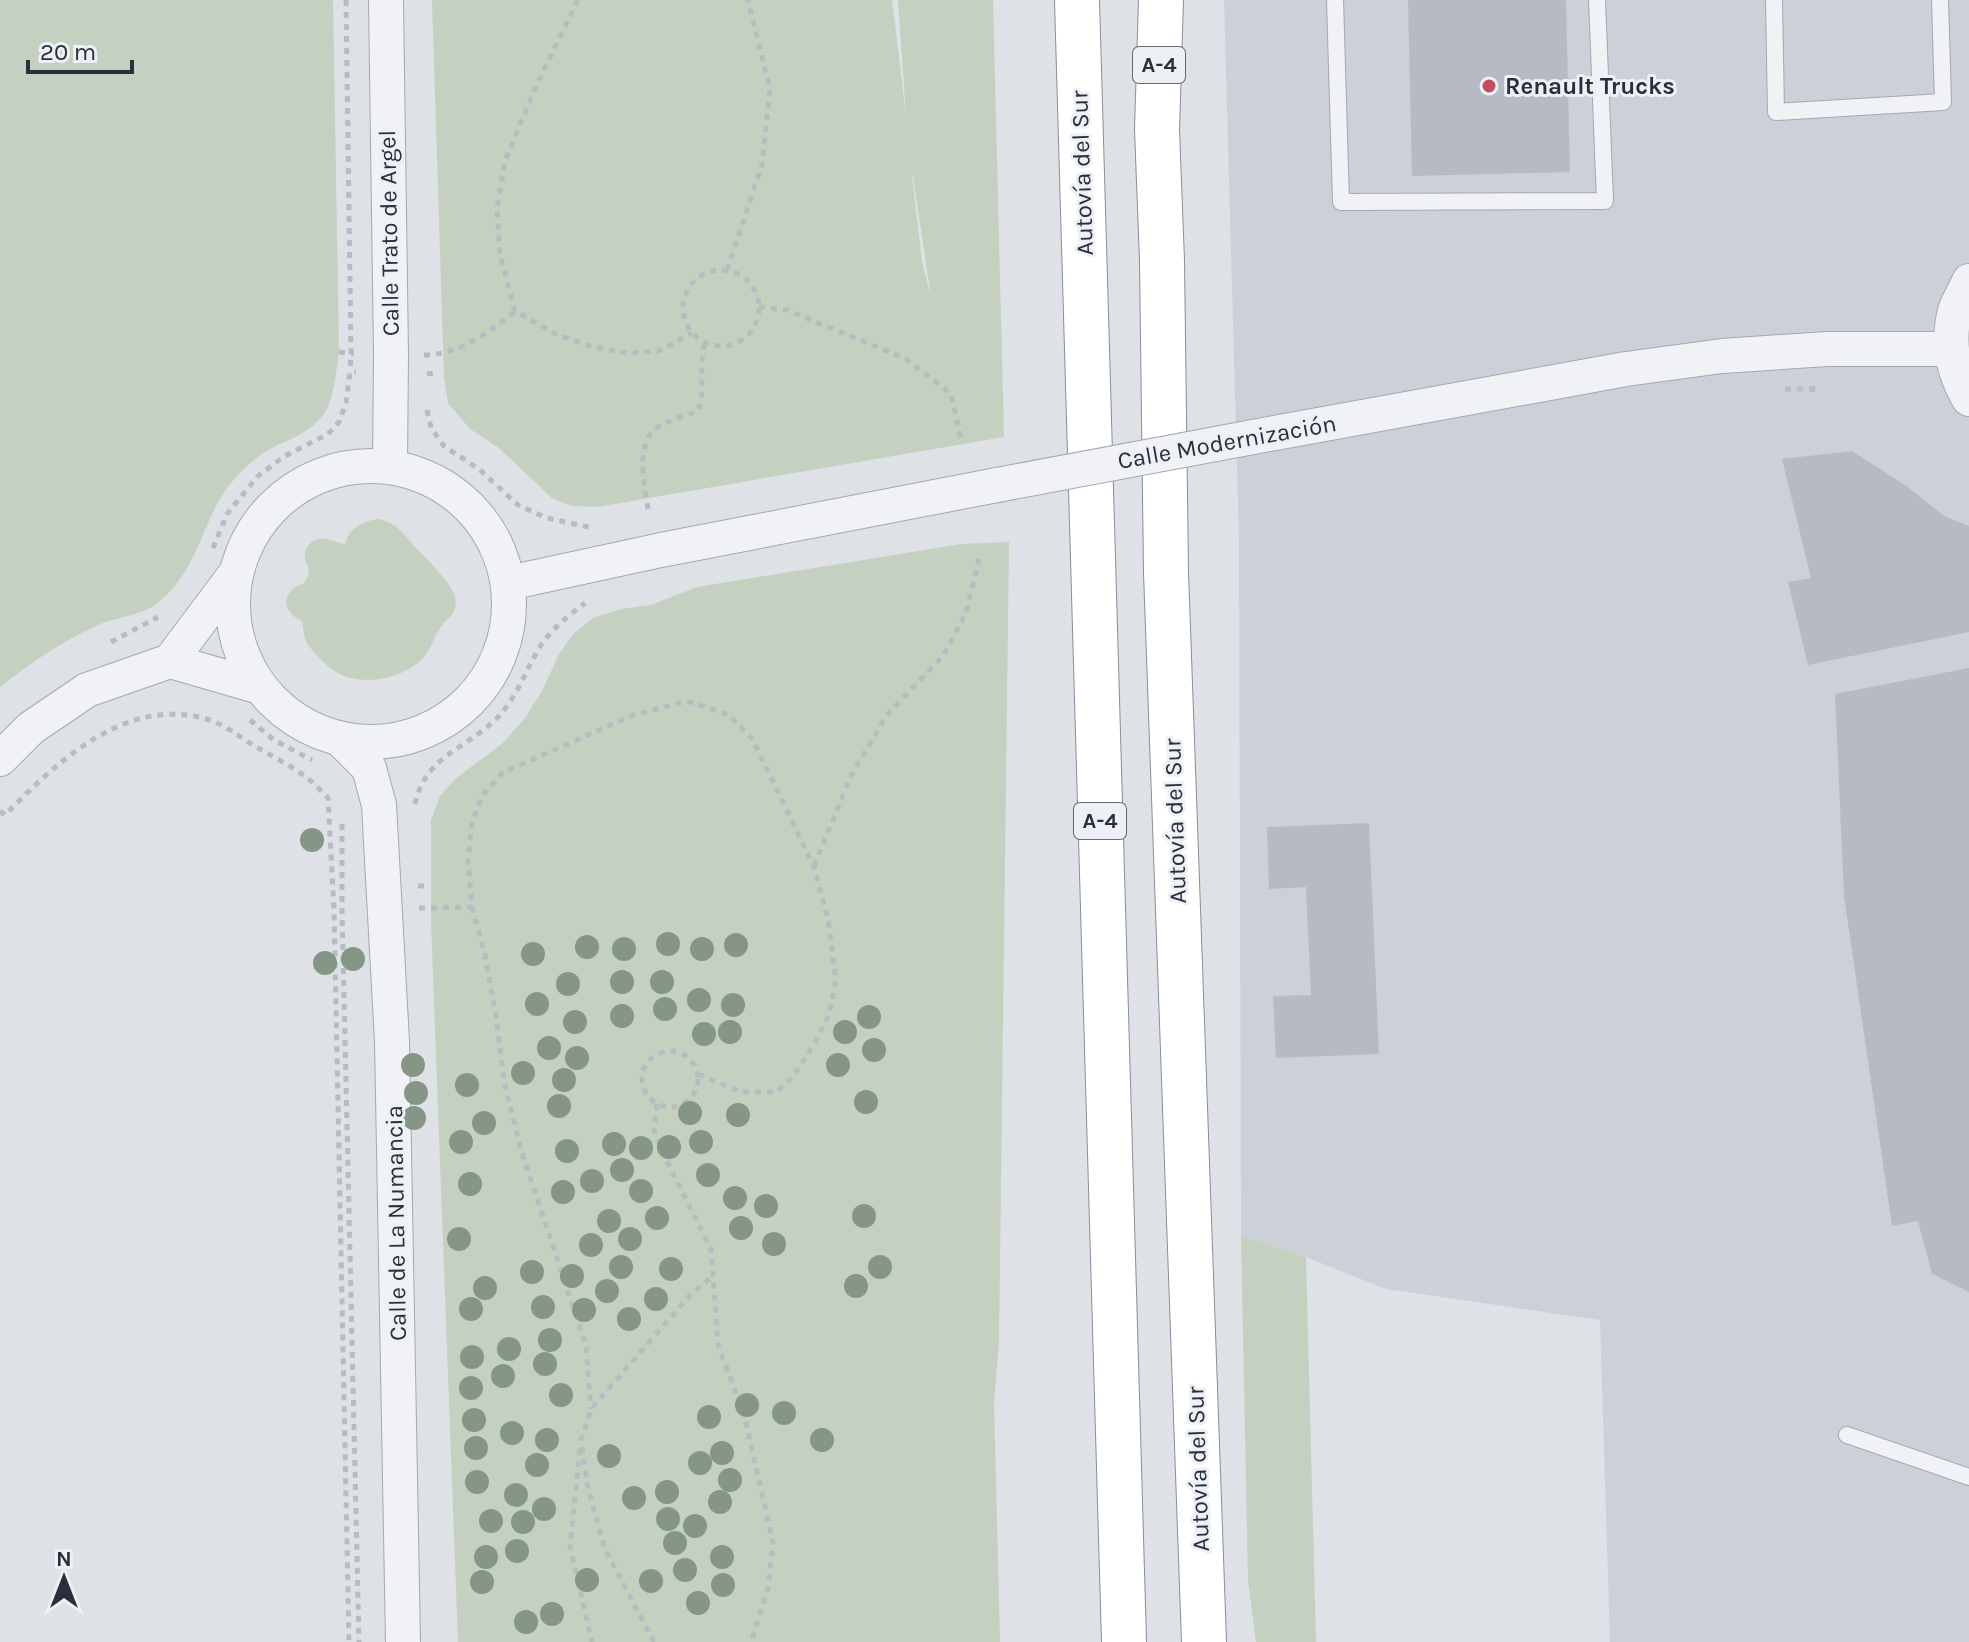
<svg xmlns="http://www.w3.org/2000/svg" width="1969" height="1642" font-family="Karla,sans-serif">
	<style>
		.built { fill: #ccd0d8 }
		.green { fill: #c4d0c0; fill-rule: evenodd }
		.building { fill: #b6bbc3 }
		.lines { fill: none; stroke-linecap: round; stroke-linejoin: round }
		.lane-casing { stroke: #a4a8b0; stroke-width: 18 }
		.street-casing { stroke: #a4a8b0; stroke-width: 36 }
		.highway-casing { stroke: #878f9c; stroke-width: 46 }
		.path { stroke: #b8bcc1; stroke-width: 5; stroke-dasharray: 6 6; stroke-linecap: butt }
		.lane { stroke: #f0f2f5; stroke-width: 16 }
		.street { stroke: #f0f2f5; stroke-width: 34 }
		.highway { stroke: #fff; stroke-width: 44 }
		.street-bridge-casing { stroke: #a4a8b0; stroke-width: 36; stroke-linecap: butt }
		.street-bridge { stroke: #f0f2f5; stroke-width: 34 }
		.tree { fill: #859586 }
		.poi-dot { fill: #c34c5e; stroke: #edf0f4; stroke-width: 3 }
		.labels { text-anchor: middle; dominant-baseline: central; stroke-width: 6; stroke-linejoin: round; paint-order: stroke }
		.shield { fill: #edf0f4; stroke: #646a73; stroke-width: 2 }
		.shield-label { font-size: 22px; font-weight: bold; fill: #29303c }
		.poi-label { font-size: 24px; font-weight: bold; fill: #29303c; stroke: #edf0f4; text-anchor: start }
		.street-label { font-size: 24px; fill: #29303c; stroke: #edf0f4 }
	</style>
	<rect width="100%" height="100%" fill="#dee1e6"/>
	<path class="built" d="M1224,0H1969V1642H1610L1600,1320L1386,1289L1306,1257L1241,1235L1239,538Z"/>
	<g class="green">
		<path d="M0,0H333L339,352C336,371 335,389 328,406C318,430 291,438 270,449C259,455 246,466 237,476C201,514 201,571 156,604C140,616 116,617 98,625C62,641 31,663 0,687Z"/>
		<path d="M432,0H892L906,116L898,0H993L1004,437L597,507L572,506L552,498L499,448L470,429L448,403L444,378ZM912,176H913L931,297L922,262Z"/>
		<path d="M379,519C402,525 405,538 421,553C430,562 453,586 455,597C459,614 447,617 440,628C432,640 432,649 421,660C401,679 365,686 340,674C331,670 322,661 316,654C315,653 309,647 308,645C304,638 303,628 302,621C280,611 282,590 304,583C306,580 309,574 309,571C309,566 305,563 305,558C304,546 314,537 326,539C333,540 338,543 345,544C350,527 363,521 379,519Z"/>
		<path d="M1009,542L999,1342L994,1402L1000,1642H458L431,922V820L440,796L455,779L503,743L525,718L542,691L559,654L573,634L593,618L621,609L651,605L697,587L961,544Z"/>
		<path d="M1241,1235L1306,1257L1316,1642H1256L1248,1580Z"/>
	</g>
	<g class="building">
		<path d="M1408,0H1566L1570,172L1412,176Z"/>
		<path d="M1852,451L1908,487L1944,516L1969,526V632L1808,665L1788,582L1811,578L1782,459Z"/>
		<path d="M1969,668V1292L1932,1274L1918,1221L1892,1226L1844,896L1835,694Z"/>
		<path d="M1369,823L1379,1054L1276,1058L1273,996L1311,995L1306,887L1269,889L1267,827Z"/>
	</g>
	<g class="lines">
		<g class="lane-casing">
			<g id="lane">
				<path d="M1335,0L1341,202L1605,201L1597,0"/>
				<path d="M1774,0L1776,112L1943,102L1940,0"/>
				<path d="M1847,1435L1969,1477"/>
			</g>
		</g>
		<g class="street-casing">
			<g id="street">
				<path d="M386,0L391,354L390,466"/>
				<path d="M1969,281C1965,291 1958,301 1955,311C1947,342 1953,372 1969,399"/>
				<path d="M1253,437L1626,369L1722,356L1827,349H1951"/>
				<circle cx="371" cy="604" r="138"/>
				<path d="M509,583L661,550L997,485"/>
				<path d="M170,661L260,687"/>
				<path d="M340,739L369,768L379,805L392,1041L403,1642"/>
				<path d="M0,759L31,728L87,690L170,661L236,573"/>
			</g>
		</g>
		<g class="highway-casing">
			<g id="highway">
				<path d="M1077,0L1124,1642"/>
				<path d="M1161,0L1157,129L1162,261L1166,572L1204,1642"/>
			</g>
		</g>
		<g class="path">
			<path d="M346,0L351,353L350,372"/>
			<path d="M578,0L537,84L505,161L497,208L500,255L515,311L558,335L592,347L628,353L659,351L692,333"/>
			<path d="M727,270L762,165L770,89L748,0"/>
			<circle cx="721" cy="308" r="38"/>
			<path d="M759,307L787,310L906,359L951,394L961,439"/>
			<path d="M339,352L354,354"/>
			<path d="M424,355C459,355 488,333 515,311"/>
			<path d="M427,374L436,373"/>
			<path d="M1813,386V397"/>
			<path d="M1785,389H1813"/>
			<path d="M427,410L431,428L444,446L479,469L518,505L547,518L593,528"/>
			<path d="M648,509C644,484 634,439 661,425C673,419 686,415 698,411C706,388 698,366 705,343"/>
			<path d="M213,548L227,514L257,477L283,457L328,434L339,422L346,403L350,372H356"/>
			<path d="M111,642L158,617"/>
			<path d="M250,720L274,740L312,760"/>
			<path d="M415,804C425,756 465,750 497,718C517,698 526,669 541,645C553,628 569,615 585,603"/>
			<path d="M0,811L5,815C58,761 127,694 210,720C225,725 240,737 253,745C270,755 290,765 306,777C314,783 321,791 328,798L334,910L349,1642"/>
			<path d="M342,824V909L359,1642"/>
			<path d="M814,866L851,776L886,716L943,656L966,613L979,559"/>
			<path d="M418,886H426"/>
			<path d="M472,907L485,955L496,1017L504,1081L521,1150L586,1346L591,1409"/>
			<path d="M419,908L472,907L468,861L472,824L482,796L502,773L631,716L687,701L729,715L753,740L814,867L828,919L836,981L829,1015L816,1041L793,1077L776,1092H741L698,1074"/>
			<circle cx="670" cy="1079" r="28"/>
			<path d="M657,1104L654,1129L661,1149L711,1249L718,1345L744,1414L773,1543L768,1588L751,1642"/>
			<path d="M580,1449L570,1547L592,1642"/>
			<path d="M654,1642L605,1549L588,1489L581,1440L591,1409L691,1294L713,1276"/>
		</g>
		<use href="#lane" class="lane"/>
		<use href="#street" class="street"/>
		<use href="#highway" class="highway"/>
		<g class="street-bridge-casing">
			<path id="street-bridge" d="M997,485L1253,437"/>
		</g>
		<use href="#street-bridge" class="street-bridge"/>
	</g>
	<g class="tree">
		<circle cx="312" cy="840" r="12"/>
		<circle cx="668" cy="944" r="12"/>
		<circle cx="736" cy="945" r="12"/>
		<circle cx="587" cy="947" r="12"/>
		<circle cx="624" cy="949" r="12"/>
		<circle cx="702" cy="949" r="12"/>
		<circle cx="533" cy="954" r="12"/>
		<circle cx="353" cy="959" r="12"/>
		<circle cx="325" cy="963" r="12"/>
		<circle cx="622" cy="982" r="12"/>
		<circle cx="662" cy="982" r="12"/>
		<circle cx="568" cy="984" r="12"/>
		<circle cx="699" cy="1000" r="12"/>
		<circle cx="537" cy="1004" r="12"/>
		<circle cx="733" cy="1005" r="12"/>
		<circle cx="665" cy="1009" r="12"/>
		<circle cx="622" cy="1016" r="12"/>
		<circle cx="869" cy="1017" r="12"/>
		<circle cx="575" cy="1022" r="12"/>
		<circle cx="730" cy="1032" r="12"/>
		<circle cx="845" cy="1032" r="12"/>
		<circle cx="704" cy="1034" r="12"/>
		<circle cx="549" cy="1048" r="12"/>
		<circle cx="874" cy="1050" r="12"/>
		<circle cx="577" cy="1058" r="12"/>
		<circle cx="413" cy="1065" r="12"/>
		<circle cx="838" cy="1065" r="12"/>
		<circle cx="523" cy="1073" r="12"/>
		<circle cx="564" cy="1080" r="12"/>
		<circle cx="467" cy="1085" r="12"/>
		<circle cx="416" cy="1093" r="12"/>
		<circle cx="866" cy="1102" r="12"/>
		<circle cx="559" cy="1106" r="12"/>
		<circle cx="690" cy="1113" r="12"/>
		<circle cx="738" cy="1115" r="12"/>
		<circle cx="414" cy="1118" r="12"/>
		<circle cx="484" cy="1123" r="12"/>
		<circle cx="461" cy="1142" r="12"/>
		<circle cx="701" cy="1142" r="12"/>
		<circle cx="614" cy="1144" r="12"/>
		<circle cx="669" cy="1147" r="12"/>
		<circle cx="641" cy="1148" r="12"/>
		<circle cx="567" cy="1151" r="12"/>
		<circle cx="622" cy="1170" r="12"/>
		<circle cx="708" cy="1175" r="12"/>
		<circle cx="592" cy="1181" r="12"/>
		<circle cx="470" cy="1184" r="12"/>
		<circle cx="641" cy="1191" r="12"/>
		<circle cx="563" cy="1192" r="12"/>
		<circle cx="735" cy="1198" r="12"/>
		<circle cx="766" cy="1206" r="12"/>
		<circle cx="864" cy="1216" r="12"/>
		<circle cx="657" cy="1218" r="12"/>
		<circle cx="609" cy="1221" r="12"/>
		<circle cx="741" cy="1228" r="12"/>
		<circle cx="459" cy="1239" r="12"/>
		<circle cx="630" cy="1239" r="12"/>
		<circle cx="774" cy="1244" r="12"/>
		<circle cx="591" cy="1245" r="12"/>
		<circle cx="621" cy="1267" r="12"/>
		<circle cx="880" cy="1267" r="12"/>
		<circle cx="671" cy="1269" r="12"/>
		<circle cx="532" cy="1272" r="12"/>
		<circle cx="572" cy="1276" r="12"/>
		<circle cx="856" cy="1286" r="12"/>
		<circle cx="485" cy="1288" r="12"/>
		<circle cx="607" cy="1291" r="12"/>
		<circle cx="656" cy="1299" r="12"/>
		<circle cx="543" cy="1307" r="12"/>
		<circle cx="471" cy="1309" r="12"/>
		<circle cx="584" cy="1310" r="12"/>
		<circle cx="629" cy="1319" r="12"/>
		<circle cx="550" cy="1340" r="12"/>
		<circle cx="509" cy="1349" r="12"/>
		<circle cx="472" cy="1357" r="12"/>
		<circle cx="545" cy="1364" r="12"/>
		<circle cx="503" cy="1376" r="12"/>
		<circle cx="471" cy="1388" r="12"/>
		<circle cx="561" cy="1395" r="12"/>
		<circle cx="747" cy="1405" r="12"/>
		<circle cx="784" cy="1413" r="12"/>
		<circle cx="709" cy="1417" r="12"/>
		<circle cx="474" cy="1420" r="12"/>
		<circle cx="512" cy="1433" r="12"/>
		<circle cx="547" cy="1440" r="12"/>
		<circle cx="822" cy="1440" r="12"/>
		<circle cx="476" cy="1448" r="12"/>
		<circle cx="722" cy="1453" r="12"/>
		<circle cx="609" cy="1456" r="12"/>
		<circle cx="700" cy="1463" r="12"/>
		<circle cx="537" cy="1465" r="12"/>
		<circle cx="730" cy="1480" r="12"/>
		<circle cx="477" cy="1482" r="12"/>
		<circle cx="667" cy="1492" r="12"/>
		<circle cx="516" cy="1495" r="12"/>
		<circle cx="634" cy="1498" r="12"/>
		<circle cx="720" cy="1502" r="12"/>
		<circle cx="544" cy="1509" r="12"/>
		<circle cx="668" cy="1519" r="12"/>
		<circle cx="491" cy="1521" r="12"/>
		<circle cx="523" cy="1522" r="12"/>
		<circle cx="695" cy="1526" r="12"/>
		<circle cx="675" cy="1543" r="12"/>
		<circle cx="517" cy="1551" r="12"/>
		<circle cx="486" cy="1557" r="12"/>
		<circle cx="722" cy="1557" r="12"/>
		<circle cx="685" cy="1570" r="12"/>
		<circle cx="587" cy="1580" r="12"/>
		<circle cx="651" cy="1581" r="12"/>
		<circle cx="482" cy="1582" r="12"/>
		<circle cx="723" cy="1585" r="12"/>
		<circle cx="698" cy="1603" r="12"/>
		<circle cx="552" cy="1614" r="12"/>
		<circle cx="526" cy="1622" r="12"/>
	</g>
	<circle class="poi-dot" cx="1489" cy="86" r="8"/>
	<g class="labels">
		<g class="shield">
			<rect x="1133" y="47" width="52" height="36" rx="6"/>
			<rect x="1074" y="803" width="52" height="36" rx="6"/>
		</g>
		<g class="shield-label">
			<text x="1159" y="65">A-4</text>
			<text x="1100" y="821">A-4</text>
		</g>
		<g class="poi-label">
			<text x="1505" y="86">Renault Trucks</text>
		</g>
		<g class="street-label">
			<text transform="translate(1082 173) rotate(-92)">Autovía del Sur</text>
			<text transform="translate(389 233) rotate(-91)">Calle Trato de Argel</text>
			<text transform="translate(1227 442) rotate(-10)">Calle Modernización</text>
			<text transform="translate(1175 821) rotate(-92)">Autovía del Sur</text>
			<text transform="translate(396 1223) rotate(-91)">Calle de La Numancia</text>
			<text transform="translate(1198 1469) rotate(-92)">Autovía del Sur</text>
		</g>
	</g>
	<g transform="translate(64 1578)" stroke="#edf0f4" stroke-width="6" paint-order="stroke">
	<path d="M0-6L14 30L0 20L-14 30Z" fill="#29303c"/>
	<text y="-12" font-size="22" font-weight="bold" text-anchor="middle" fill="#29303c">N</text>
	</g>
	<path d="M28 60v12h104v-12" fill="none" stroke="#29303c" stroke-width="4"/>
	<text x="40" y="60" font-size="24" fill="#29303c" stroke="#edf0f4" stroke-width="6" paint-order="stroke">20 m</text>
</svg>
